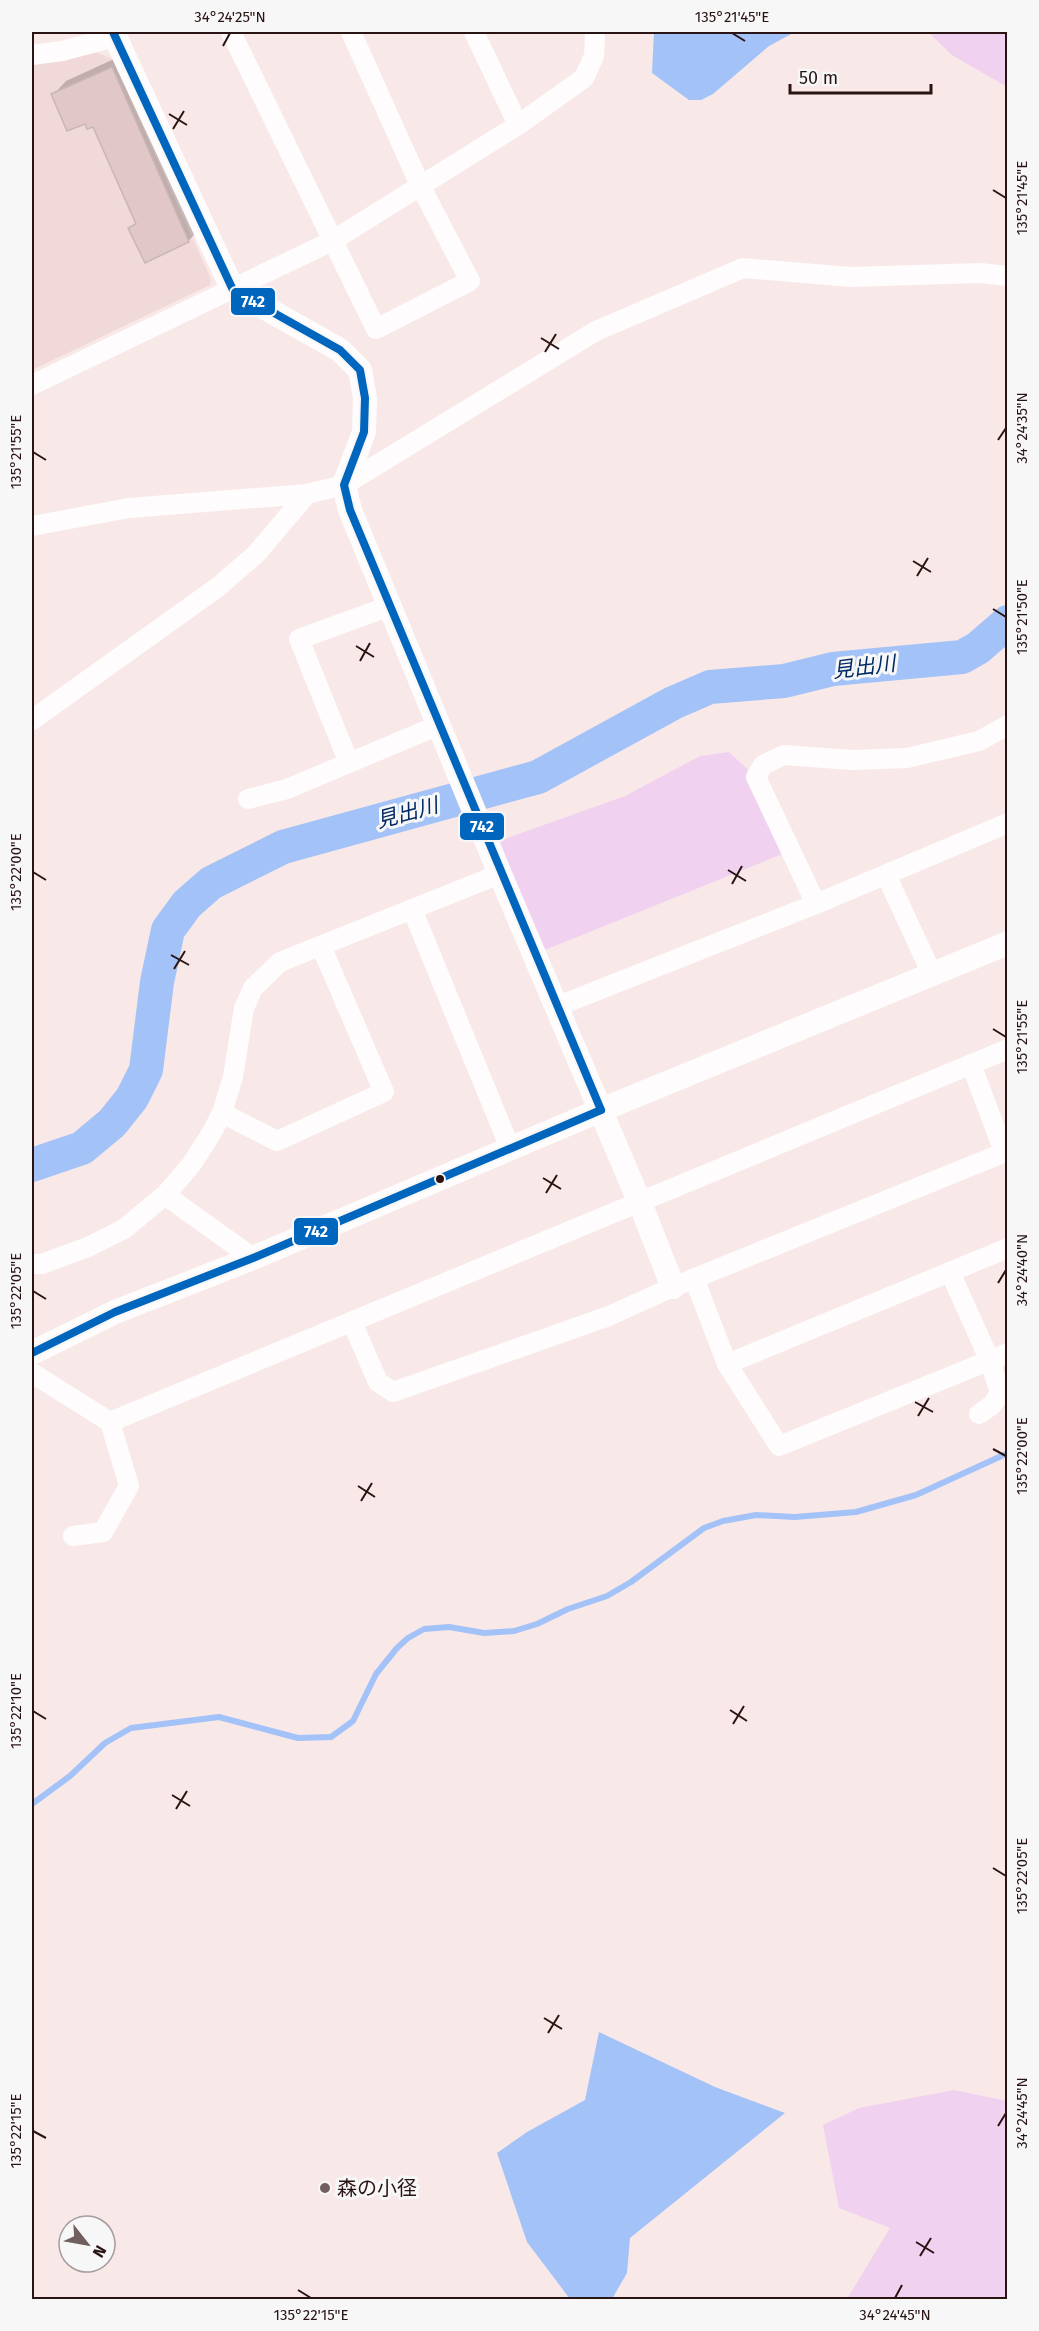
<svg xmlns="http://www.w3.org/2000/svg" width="1039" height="2331" font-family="'Fira Sans','Noto Sans JP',sans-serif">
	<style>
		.built { fill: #f0d9d8 }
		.green { fill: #f1d1f0 }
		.water { fill: #a3c2f8 }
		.shadow { fill: #0003 }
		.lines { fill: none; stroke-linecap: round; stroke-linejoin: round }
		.stream { stroke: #a3c2f8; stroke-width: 6 }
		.river { stroke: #a3c2f8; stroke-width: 34 }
		.building { fill: #e2c7c8; stroke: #c9b6b6; stroke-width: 1.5 }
		.minor { stroke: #fefcfc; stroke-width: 20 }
		.tertiary { stroke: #fefcfc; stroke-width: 24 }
		.bus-1-casing { stroke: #f7f7f7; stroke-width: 12 }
		.bus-1 { stroke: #0065bd; stroke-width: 8 }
		.ticks { fill: none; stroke: #291313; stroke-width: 2 }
		.bus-dot { fill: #291313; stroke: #f7f7f7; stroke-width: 2 }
		.poi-dot { fill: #715e5e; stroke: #f7f7f7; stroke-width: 2 }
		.labels { text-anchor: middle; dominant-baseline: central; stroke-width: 6; stroke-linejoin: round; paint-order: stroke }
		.poi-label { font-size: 20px; fill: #291313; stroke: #f7f7f7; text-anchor: start }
		.water-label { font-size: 21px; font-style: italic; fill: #012963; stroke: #f7f7f7 }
		.line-badge { stroke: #f7f7f7; stroke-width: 2 }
		.badge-label { font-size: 16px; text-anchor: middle; font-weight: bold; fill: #fff }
		.neatline { fill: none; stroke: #291313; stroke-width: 2 }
		.ticks-label { font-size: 15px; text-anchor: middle; fill: #291313 }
	</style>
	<rect width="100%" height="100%" fill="#f8e9e8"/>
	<path class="built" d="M96,52L112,59L211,279L210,285L32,370V65Z"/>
	<g class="green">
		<path d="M928,32H1007V87L952,55Z"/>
		<path d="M729,752L756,777L790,851L535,954L488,845L625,796L700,756Z"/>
		<path d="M954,2090L1007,2101V2299H847L890,2228L839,2208L823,2125L859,2108Z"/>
	</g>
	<g class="water">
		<path d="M654,32H795L769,46L713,94L701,100H689L652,73Z"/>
		<path d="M599,2032L715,2087L785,2113L630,2238L627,2273L612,2299H570L527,2242L497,2153L527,2132L585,2100Z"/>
	</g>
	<path class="shadow" d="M125,54L201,228L188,241L130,229L136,222L94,125L86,122L53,95L66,81Z"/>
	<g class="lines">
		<path class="stream" d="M32,1804L70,1776L105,1743L131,1728L219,1717L298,1738L331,1737L353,1721L376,1674L397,1648L408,1638L424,1629L449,1627L484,1633L514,1631L537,1624L568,1609L607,1596L631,1582L704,1528L723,1521L756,1515L795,1517L856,1512L916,1495L1008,1453"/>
		<path class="river" d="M32,1165L82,1148L112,1123L132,1098L146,1070L157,982L168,930L187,904L211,883L283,847L538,777L673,703L710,687L784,681L833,669L962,657L978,648L1008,622"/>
	</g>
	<path class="building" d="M112,67L189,242L145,263L128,228L136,224L93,127L87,129L85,124L67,131L51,94Z"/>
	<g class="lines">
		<g class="minor">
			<path d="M231,32L376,329L470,281L420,185L351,32"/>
			<path d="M474,32L518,125"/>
			<path d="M32,55L62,51L115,37"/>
			<path d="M32,385L332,241L518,125L584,78L594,56L595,32"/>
			<path d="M32,526L129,508L307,494L344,485L596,331L743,268L851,277L980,273L1008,276"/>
			<path d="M32,720L218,587L256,554L307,494"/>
			<path d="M349,763L299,639L390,606"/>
			<path d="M248,799L287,789L439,725"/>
			<path d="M886,875L932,974"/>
			<path d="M816,904L756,777L763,765L784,755L852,760L907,758L979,741L1008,725"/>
			<path d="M412,909L510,1148"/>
			<path d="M558,1006L816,904L1008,823"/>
			<path d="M971,1064L1004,1152"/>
			<path d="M222,1113L277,1141L384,1092L321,946"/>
			<path d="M165,1195L253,1258"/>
			<path d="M32,1264H42L88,1247L124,1229L165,1195L191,1165L211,1134L222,1113L233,1077L244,1008L253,988L280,962L500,874"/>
			<path d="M950,1272L990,1361L1000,1393L992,1405L979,1414"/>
			<path d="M694,1278L727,1364L779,1446L1008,1353"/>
			<path d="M352,1322L378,1382L393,1392L609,1316L673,1287L1008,1151"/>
			<path d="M727,1364L1008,1248"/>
			<path d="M32,1373L110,1422L129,1486L103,1532L73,1536"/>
			<path d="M110,1422L1008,1049"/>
		</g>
		<g class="tertiary">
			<path d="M113,32L233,290L340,350L360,370L365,398L364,432L344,485L350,510L500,874L640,1203L673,1287"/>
			<path d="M32,1353L115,1312L253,1258L601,1110L1008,943"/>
		</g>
		<g class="bus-1-casing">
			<g id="bus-1">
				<path d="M113,32L233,290L340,350L360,370L365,398L364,432L344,485L350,510L601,1110"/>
				<path d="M32,1353L115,1312L253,1258L601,1110"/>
			</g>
		</g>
		<use href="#bus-1" class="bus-1"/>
	</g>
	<path class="ticks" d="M732,33L745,41M223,46L230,33M169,114L187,125M173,129L184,111M993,190L1006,198M541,338L559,349M545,352L556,334M998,440L1006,428M33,452L46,460M913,561L931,572M917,576L928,558M993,609L1006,617M356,646L374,657M360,661L370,643M728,870L746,881M33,872L46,880M732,884L742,866M171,955L189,965M174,969L185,951M993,1029L1006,1037M543,1178L561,1189M546,1193L557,1175M998,1283L1006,1270M33,1291L46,1299M915,1402L933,1412M918,1416L929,1398M993,1449L1006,1456M358,1486L375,1497M361,1501L372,1483M730,1710L747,1721M33,1711L46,1719M733,1724L744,1706M172,1795L190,1806M176,1809L187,1791M993,1868L1006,1876M544,2018L562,2029M548,2033L559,2015M998,2126L1006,2113M33,2131L46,2138M916,2242L934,2253M920,2256L931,2238M298,2290L311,2298M895,2298L902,2285"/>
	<circle class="bus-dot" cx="440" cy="1179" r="5"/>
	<circle class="poi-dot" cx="325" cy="2188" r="6"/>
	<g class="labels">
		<g class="poi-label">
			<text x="337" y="2188">森の小径</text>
		</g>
		<g class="water-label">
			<text transform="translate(864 667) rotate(-7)">見出川</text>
			<text transform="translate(407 813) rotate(-15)">見出川</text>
		</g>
	</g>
	<g class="line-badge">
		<rect x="230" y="287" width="46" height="29" rx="6" fill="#0065bd"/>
		<rect x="459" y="812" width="46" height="29" rx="6" fill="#0065bd"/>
		<rect x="293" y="1217" width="46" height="29" rx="6" fill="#0065bd"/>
	</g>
	<g class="badge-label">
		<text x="253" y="307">742</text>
		<text x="482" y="832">742</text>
		<text x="316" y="1237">742</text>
	</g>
	<rect width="1039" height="2331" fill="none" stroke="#f7f7f7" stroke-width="66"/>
	<g transform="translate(87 2244) rotate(121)"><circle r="28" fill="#f7f7f7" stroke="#a59c9c" stroke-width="1.5"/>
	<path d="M0-4.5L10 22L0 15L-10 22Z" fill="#715e5e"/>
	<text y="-9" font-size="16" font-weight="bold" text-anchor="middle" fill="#291313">N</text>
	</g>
	<path d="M790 84v9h141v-9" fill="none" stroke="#291313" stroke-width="3"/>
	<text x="799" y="84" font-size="18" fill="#291313" stroke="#f7f7f7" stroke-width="4.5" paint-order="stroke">50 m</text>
	<rect x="33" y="33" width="973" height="2265" class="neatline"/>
	<g class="ticks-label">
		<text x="230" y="22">34°24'25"N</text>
		<text x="732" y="22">135°21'45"E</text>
		<text transform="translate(1022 198) rotate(-90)" y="5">135°21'45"E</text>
		<text transform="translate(1022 428) rotate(-90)" y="5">34°24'35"N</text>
		<text transform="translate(16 452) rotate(-90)" y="5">135°21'55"E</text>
		<text transform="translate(1022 617) rotate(-90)" y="5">135°21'50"E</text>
		<text transform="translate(16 872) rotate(-90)" y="5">135°22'00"E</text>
		<text transform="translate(1022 1037) rotate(-90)" y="5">135°21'55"E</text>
		<text transform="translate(1022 1270) rotate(-90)" y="5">34°24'40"N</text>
		<text transform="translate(16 1291) rotate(-90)" y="5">135°22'05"E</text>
		<text transform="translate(1022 1456) rotate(-90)" y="5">135°22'00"E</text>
		<text transform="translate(16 1711) rotate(-90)" y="5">135°22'10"E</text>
		<text transform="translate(1022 1876) rotate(-90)" y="5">135°22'05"E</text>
		<text transform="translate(1022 2113) rotate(-90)" y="5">34°24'45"N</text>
		<text transform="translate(16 2131) rotate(-90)" y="5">135°22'15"E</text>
		<text x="311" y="2320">135°22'15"E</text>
		<text x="895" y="2320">34°24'45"N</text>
	</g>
</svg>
